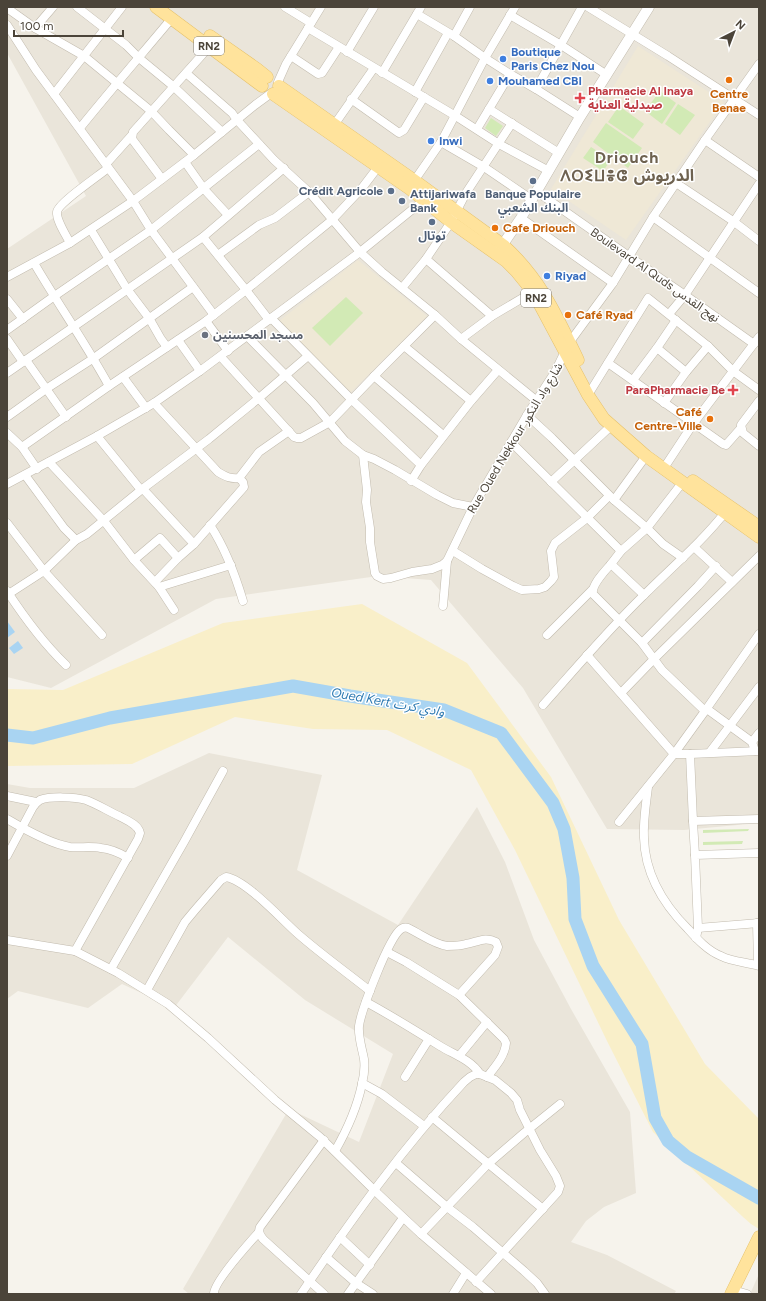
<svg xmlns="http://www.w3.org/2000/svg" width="766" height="1301" font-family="Figtree,'Noto Sans Arabic','Noto Sans Tifinagh',sans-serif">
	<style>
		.residential { fill: #eae5da }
		.education { fill: #efe8d6 }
		.green { fill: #d2eab5 }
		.sand { fill: #f9efc9 }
		.water { fill: #a9d4f2 }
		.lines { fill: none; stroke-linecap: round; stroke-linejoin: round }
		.river { stroke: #a9d4f2; stroke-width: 13 }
		.minor-casing { stroke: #c2bbae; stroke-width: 9 }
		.tertiary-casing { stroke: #c2bbae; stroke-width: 11 }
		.primary-casing { stroke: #e6c16a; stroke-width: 13 }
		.minor { stroke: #fff; stroke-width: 8 }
		.tertiary { stroke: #fff; stroke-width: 10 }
		.primary { stroke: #ffe39c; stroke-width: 12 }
		.shop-dot { fill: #3f7fe0; stroke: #fff; stroke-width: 1.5 }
		.food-dot { fill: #e8710a; stroke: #fff; stroke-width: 1.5 }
		.health-dot { fill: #e0444e; stroke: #fff; stroke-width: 1.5 }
		.service-dot { fill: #5c6f8a; stroke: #fff; stroke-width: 1.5 }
		.worship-dot { fill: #6b7280; stroke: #fff; stroke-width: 1.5 }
		.labels { text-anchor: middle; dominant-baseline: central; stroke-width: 3; stroke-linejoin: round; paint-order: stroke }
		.shield { fill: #fff; stroke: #817c74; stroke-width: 1 }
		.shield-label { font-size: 11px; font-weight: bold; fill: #4b4439 }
		.shop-label { font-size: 12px; font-weight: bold; fill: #366cbe; stroke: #fff; text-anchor: start }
		.health-label { font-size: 12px; font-weight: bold; fill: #be3a42; stroke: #fff; text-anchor: start }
		.food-label { font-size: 12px; font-weight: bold; fill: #c56008; stroke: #fff; text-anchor: start }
		.service-label { font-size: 12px; font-weight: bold; fill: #4e5e75; stroke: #fff }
		.street-label { font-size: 12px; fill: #4b4439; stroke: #fff }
		.worship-label { font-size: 12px; font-weight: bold; fill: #5b616d; stroke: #fff; text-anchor: start }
		.water-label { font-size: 13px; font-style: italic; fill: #2e7ab2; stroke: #fff }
		.district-label { font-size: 16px; font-weight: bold; letter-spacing: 1px; fill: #6e6250; stroke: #fff }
	</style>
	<rect width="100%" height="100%" fill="#f6f3ec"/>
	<g class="residential">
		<path d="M7,7H759V823L684,830L607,829L523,688L431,580L378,576L216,599L51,688L7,677V249L86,196L7,53Z"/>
		<path d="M209,753L322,775L297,870L398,925L477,807L505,862L534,940L571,1009L630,1112L636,1193L604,1207L586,1221L571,1242L607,1255L676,1291L674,1294H189L183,1289L289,1109L359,1142L393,1054L305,1000L228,937L174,1008L122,984L88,1008L18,991L7,999V784L30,788H134Z"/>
		<path d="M759,1274V1294H750Z"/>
	</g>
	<g class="education">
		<path d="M638,46L724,102L626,240L551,189Z"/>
		<path d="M358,260L427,316L350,393L279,321Z"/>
	</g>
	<g class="green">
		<path d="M660,91L676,103L662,124L645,111Z"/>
		<path d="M678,104L695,115L680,135L665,124Z"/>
		<path d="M619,106L644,124L633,139L608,122Z"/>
		<path d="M491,118L503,126L496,136L485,128Z"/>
		<path d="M606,123L642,148L628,168L593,142Z"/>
		<path d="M591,147L611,160L603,171L583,158Z"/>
		<path d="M346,297L363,313L330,346L312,328Z"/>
		<path d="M749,829L748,831L703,833V830Z"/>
		<path d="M743,841L742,844L703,845V842Z"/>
	</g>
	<path class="sand" d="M362,604L467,663L551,777L619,920L705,1064L759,1119V1229L751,1224L743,1217L653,1132L607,1041L515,850L471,770L387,730L313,729L235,717L132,764L7,766V689L63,690L223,623Z"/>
	<g class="water">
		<path d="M7,621L15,632L7,638Z"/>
		<path d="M18,641L23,648L14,654L9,648Z"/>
	</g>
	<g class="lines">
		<path class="river" d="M7,735L33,738L110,718L293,686L350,696L444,710L501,733L553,803L564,829L573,878L575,919L593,966L642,1044L655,1118L668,1141L687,1157L759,1198"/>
		<g class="minor-casing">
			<g id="minor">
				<path d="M77,7L126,45L139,58L173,86L222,132"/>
				<path d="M285,7L311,23"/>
				<path d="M588,7L668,56L759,115"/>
				<path d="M7,8L35,28L84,56L151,111L169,130L194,155"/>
				<path d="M417,14L454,36L485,58L510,74L536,89L580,117"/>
				<path d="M510,15L561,45L607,75"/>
				<path d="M7,25L36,70L133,201L151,230L214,315"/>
				<path d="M35,28L53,7"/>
				<path d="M308,28L454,115L499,144L549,171"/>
				<path d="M454,36L470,7"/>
				<path d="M347,52L374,7"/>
				<path d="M291,56L318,74L322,73L339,47"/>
				<path d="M186,73L232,113L237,120L274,160L309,192L360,252L382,272L435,315L461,339L537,401"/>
				<path d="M382,73L421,7"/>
				<path d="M278,82L286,64L321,7"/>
				<path d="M536,89L582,7"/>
				<path d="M415,92L448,33"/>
				<path d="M54,94L122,7"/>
				<path d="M351,99L399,133L404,130L424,97"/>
				<path d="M489,109L559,153"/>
				<path d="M80,128C110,91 141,55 172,18"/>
				<path d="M332,128L374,68"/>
				<path d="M477,129L510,74"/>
				<path d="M705,140L759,177"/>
				<path d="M441,142L484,167L531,199"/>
				<path d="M185,162L204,189L228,215"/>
				<path d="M106,164L132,135"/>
				<path d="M162,179L132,139L133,132L210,46"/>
				<path d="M676,183L733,221L759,241"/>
				<path d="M412,184L441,142L485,58L515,7"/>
				<path d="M536,191L660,278L685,295L754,344"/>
				<path d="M653,217L759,293"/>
				<path d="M521,218L613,283"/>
				<path d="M91,230L127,289L149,318L161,339L167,347"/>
				<path d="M203,237L246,290L269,320"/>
				<path d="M70,243C66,235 56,220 57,212C58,203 100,175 108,168"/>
				<path d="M218,255L259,225L275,218L309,192"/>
				<path d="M426,259L492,316"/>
				<path d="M34,263C58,304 86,344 109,386"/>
				<path d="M7,277L70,243L133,201L194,155L255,105L270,94"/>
				<path d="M402,288L426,259L451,222L466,193L512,123"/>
				<path d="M7,299L23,319"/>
				<path d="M669,314L685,295L759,184"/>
				<path d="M271,318L352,400L421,465L411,481"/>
				<path d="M206,321L228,351"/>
				<path d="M7,330L53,297L151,230L259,144"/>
				<path d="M247,336L313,403L345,441L363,455L374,459L395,470L437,495L453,503L473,507"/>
				<path d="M7,339L23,362"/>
				<path d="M461,339L492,316L536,290"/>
				<path d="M178,340L200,371"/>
				<path d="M404,346L471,401"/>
				<path d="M657,348L686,372L708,346"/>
				<path d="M221,357L294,437L297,438H301L330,422L381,369L435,315"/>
				<path d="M26,360L66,417"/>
				<path d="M608,363L723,444L726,445L741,428"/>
				<path d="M7,373L203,237L284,168"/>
				<path d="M374,376L443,435"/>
				<path d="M123,377L146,408"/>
				<path d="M633,380L657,348L676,320"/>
				<path d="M588,395L648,298L708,346L733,371L759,390"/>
				<path d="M759,401L741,425L743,433L759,446"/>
				<path d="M154,403L218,472C226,477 231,479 239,478L259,452L289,431"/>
				<path d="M664,403L686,372"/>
				<path d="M527,415L552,438L614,500L647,528L663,544L683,558"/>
				<path d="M7,417L46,389L94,358L193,287"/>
				<path d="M7,433L22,447L37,469"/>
				<path d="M97,436L141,490"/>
				<path d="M511,442L621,551"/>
				<path d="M22,447L109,386L206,321L246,290L332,220L362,188L378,167"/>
				<path d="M363,455L367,490L366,502L370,528V542L375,573L377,576L383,579L391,578L412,572L432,569L442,565L447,561L473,507L527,415L555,372L569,343L613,283L653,217L705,140L759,64"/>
				<path d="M49,462L104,521L134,560L159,587L174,610"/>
				<path d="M421,465L471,401L498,370"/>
				<path d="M664,468L693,424L759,337"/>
				<path d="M25,475L64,528L76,540"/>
				<path d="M551,482L611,426"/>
				<path d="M7,484L97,436L154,403L200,371L360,252L424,200"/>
				<path d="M143,489L194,544"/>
				<path d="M614,500L646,456"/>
				<path d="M7,523L44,571L102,635"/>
				<path d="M210,525C225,548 235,574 243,601"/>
				<path d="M694,547L732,582"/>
				<path d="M453,551L482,569L513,586L522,590L539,589L545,587L551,581L554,577L551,551L555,543L587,518L609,496"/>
				<path d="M134,560L160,538L178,558"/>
				<path d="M611,564C605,571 591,585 593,594L642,643L662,670L705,711L674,754L619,822"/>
				<path d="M155,582L178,558L194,544L244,487L243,482L239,478"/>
				<path d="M159,587L231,565"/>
				<path d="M7,591C24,617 43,643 66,665"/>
				<path d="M7,595L44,571L76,540L87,534L141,490L209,439L259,398L308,356"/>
				<path d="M644,595L611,564L621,551L647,528L682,483"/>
				<path d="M443,606L447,561"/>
				<path d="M547,635L592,590"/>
				<path d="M642,643L698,586L716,566"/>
				<path d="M587,655L674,754H690L693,821L759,819"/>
				<path d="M621,693L653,660L759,556"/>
				<path d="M543,705C576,668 608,630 644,595C672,567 702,542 727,510"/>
				<path d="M707,709L752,742L755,751"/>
				<path d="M705,711L759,634"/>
				<path d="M752,742L759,733"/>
				<path d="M710,752L759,687"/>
				<path d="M690,754L759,751"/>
				<path d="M648,787C646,804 643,821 644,838C645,874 663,904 688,929C697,939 708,951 721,956C733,962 746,962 759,966"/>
				<path d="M7,796L36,802"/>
				<path d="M7,819C24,829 51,844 70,847C80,848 91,846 101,848C111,849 120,853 128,858"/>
				<path d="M693,821L695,855"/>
				<path d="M7,856L33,807C35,804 37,802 40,800C50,796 75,797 86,800C97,804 108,811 119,816C126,820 138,824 140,833L138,839L75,951"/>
				<path d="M757,923L758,965"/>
				<path d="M698,928L759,923"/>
				<path d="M696,938L698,928L695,855L759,853"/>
				<path d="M7,940L75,951L118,973L168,1004L208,1038L275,1100L320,1137L374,1190L421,1234L491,1294"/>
				<path d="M387,952L406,962L459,995L504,1039L506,1043C505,1056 495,1067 487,1077"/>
				<path d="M111,969L184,842L223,771"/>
				<path d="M147,990L185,922L195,910L221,880L226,877C246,880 281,919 298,934C321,954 346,972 370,991"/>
				<path d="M366,1002C392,1016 416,1031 440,1046C455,1055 471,1060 480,1074"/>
				<path d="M459,1056L487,1022"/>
				<path d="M405,1077L429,1039"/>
				<path d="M362,1083L382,1094L424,1126"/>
				<path d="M432,1117L543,1209"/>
				<path d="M324,1140L260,1227C258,1232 260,1235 263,1239L324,1294"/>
				<path d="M335,1151C347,1130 357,1108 362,1084C364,1076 365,1067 364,1059C362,1048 358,1037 359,1026C361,1011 389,937 401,929C404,927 407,927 410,929C422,935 434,944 447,946C453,946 460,946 466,944C478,942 485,936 496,942L498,947L495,955L459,995"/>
				<path d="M396,1163L447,1207L473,1227L524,1271L537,1283L545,1294"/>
				<path d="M421,1234L488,1164L524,1133L560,1104"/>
				<path d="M340,1237L370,1265"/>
				<path d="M326,1257L356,1283L373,1294"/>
				<path d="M733,1290L747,1294"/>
				<path d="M214,1294C213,1283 250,1242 259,1232"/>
				<path d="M301,1294C351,1220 403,1147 464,1082L470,1077L476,1074H480L495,1080L511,1093L517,1100L520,1110L540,1150L556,1176L560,1186L558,1192L476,1282"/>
				<path d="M348,1294L403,1218"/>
				<path d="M453,1294L466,1273"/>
			</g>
		</g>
		<g class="tertiary-casing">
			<path id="tertiary" d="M499,250L521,218L580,117L649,7"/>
		</g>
		<g class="primary-casing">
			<g id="primary">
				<path d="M156,7L262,86"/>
				<path d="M210,36L257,69L267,77"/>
				<path d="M279,86L415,181L503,245C540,278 557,316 578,360"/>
				<path d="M273,94L410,189L451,222L506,261L516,271L533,292L588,395L604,419L646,456L759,537"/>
				<path d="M693,481L758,526"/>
				<path d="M731,1294L759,1237"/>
			</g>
		</g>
		<use href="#minor" class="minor"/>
		<use href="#tertiary" class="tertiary"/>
		<use href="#primary" class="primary"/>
	</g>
	<g class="shop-dot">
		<circle cx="503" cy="59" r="4"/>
		<circle cx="490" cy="81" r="4"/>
		<circle cx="431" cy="141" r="4"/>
		<circle cx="547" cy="276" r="4"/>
	</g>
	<g class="food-dot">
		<circle cx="729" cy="80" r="4"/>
		<circle cx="495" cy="228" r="4"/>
		<circle cx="568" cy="315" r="4"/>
		<circle cx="710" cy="419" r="4"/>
	</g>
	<g class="health-dot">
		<path d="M578 92h4v4h4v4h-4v4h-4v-4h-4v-4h4z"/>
		<path d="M731 384h4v4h4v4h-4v4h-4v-4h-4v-4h4z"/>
	</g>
	<g class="service-dot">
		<circle cx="533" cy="181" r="4"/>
		<circle cx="391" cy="191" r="4"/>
		<circle cx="402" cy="201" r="4"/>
		<circle cx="432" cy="222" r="4"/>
	</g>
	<circle class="worship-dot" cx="205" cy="335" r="4"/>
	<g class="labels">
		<g class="shield">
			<rect x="194" y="37" width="30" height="18" rx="3"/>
			<rect x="521" y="289" width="30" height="18" rx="3"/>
		</g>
		<g class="shield-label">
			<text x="209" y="46">RN2</text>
			<text x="536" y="298">RN2</text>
		</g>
		<g class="shop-label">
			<text x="511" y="52">Boutique<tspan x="511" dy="14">Paris Chez Nou</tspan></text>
			<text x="498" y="81">Mouhamed CBI</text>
			<text x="439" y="141">Inwi</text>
			<text x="555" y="276">Riyad</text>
		</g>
		<g class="health-label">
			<text x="588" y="91">Pharmacie Al Inaya<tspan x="588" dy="14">صيدلية العناية</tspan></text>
			<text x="725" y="390" text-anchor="end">ParaPharmacie Be</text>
		</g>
		<g class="food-label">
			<text x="729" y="94" text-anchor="middle">Centre<tspan x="729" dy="14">Benae</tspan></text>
			<text x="503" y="228">Cafe Driouch</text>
			<text x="576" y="315">Café Ryad</text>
			<text x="702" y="412" text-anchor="end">Café<tspan x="702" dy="14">Centre-Ville</tspan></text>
		</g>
		<g class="service-label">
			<text x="383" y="191" text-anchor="end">Crédit Agricole</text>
			<text x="410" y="194" text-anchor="start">Attijariwafa<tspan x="410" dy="14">Bank</tspan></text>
			<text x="533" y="194">Banque Populaire<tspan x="533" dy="14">البنك الشعبي</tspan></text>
			<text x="432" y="236">توتال</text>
		</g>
		<g class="street-label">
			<text transform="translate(655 275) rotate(35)">Boulevard Al Quds نهج القدس</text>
			<text transform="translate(515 438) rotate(-59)">Rue Oued Nekkour شارع واد النکور</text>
		</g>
		<g class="worship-label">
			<text x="213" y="335">مسجد المحسنين</text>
		</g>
		<g class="water-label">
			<text transform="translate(388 702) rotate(10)">Oued Kert وادي كرت</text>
		</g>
		<g class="district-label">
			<text x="627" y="157">Driouch<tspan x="627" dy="18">ⴷⵔⵉⵡⴻⵛ الدريوش</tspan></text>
		</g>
	</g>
	<rect width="766" height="1301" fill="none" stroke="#4b4439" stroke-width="16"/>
	<g transform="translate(734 32) rotate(42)" stroke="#ffffff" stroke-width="3" paint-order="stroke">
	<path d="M0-3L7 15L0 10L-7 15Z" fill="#4b4439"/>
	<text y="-6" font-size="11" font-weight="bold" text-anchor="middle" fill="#4b4439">N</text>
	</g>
	<path d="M14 30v6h109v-6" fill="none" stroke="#4b4439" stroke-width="2"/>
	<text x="20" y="30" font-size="12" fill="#4b4439" stroke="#ffffff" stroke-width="3" paint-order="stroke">100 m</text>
</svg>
